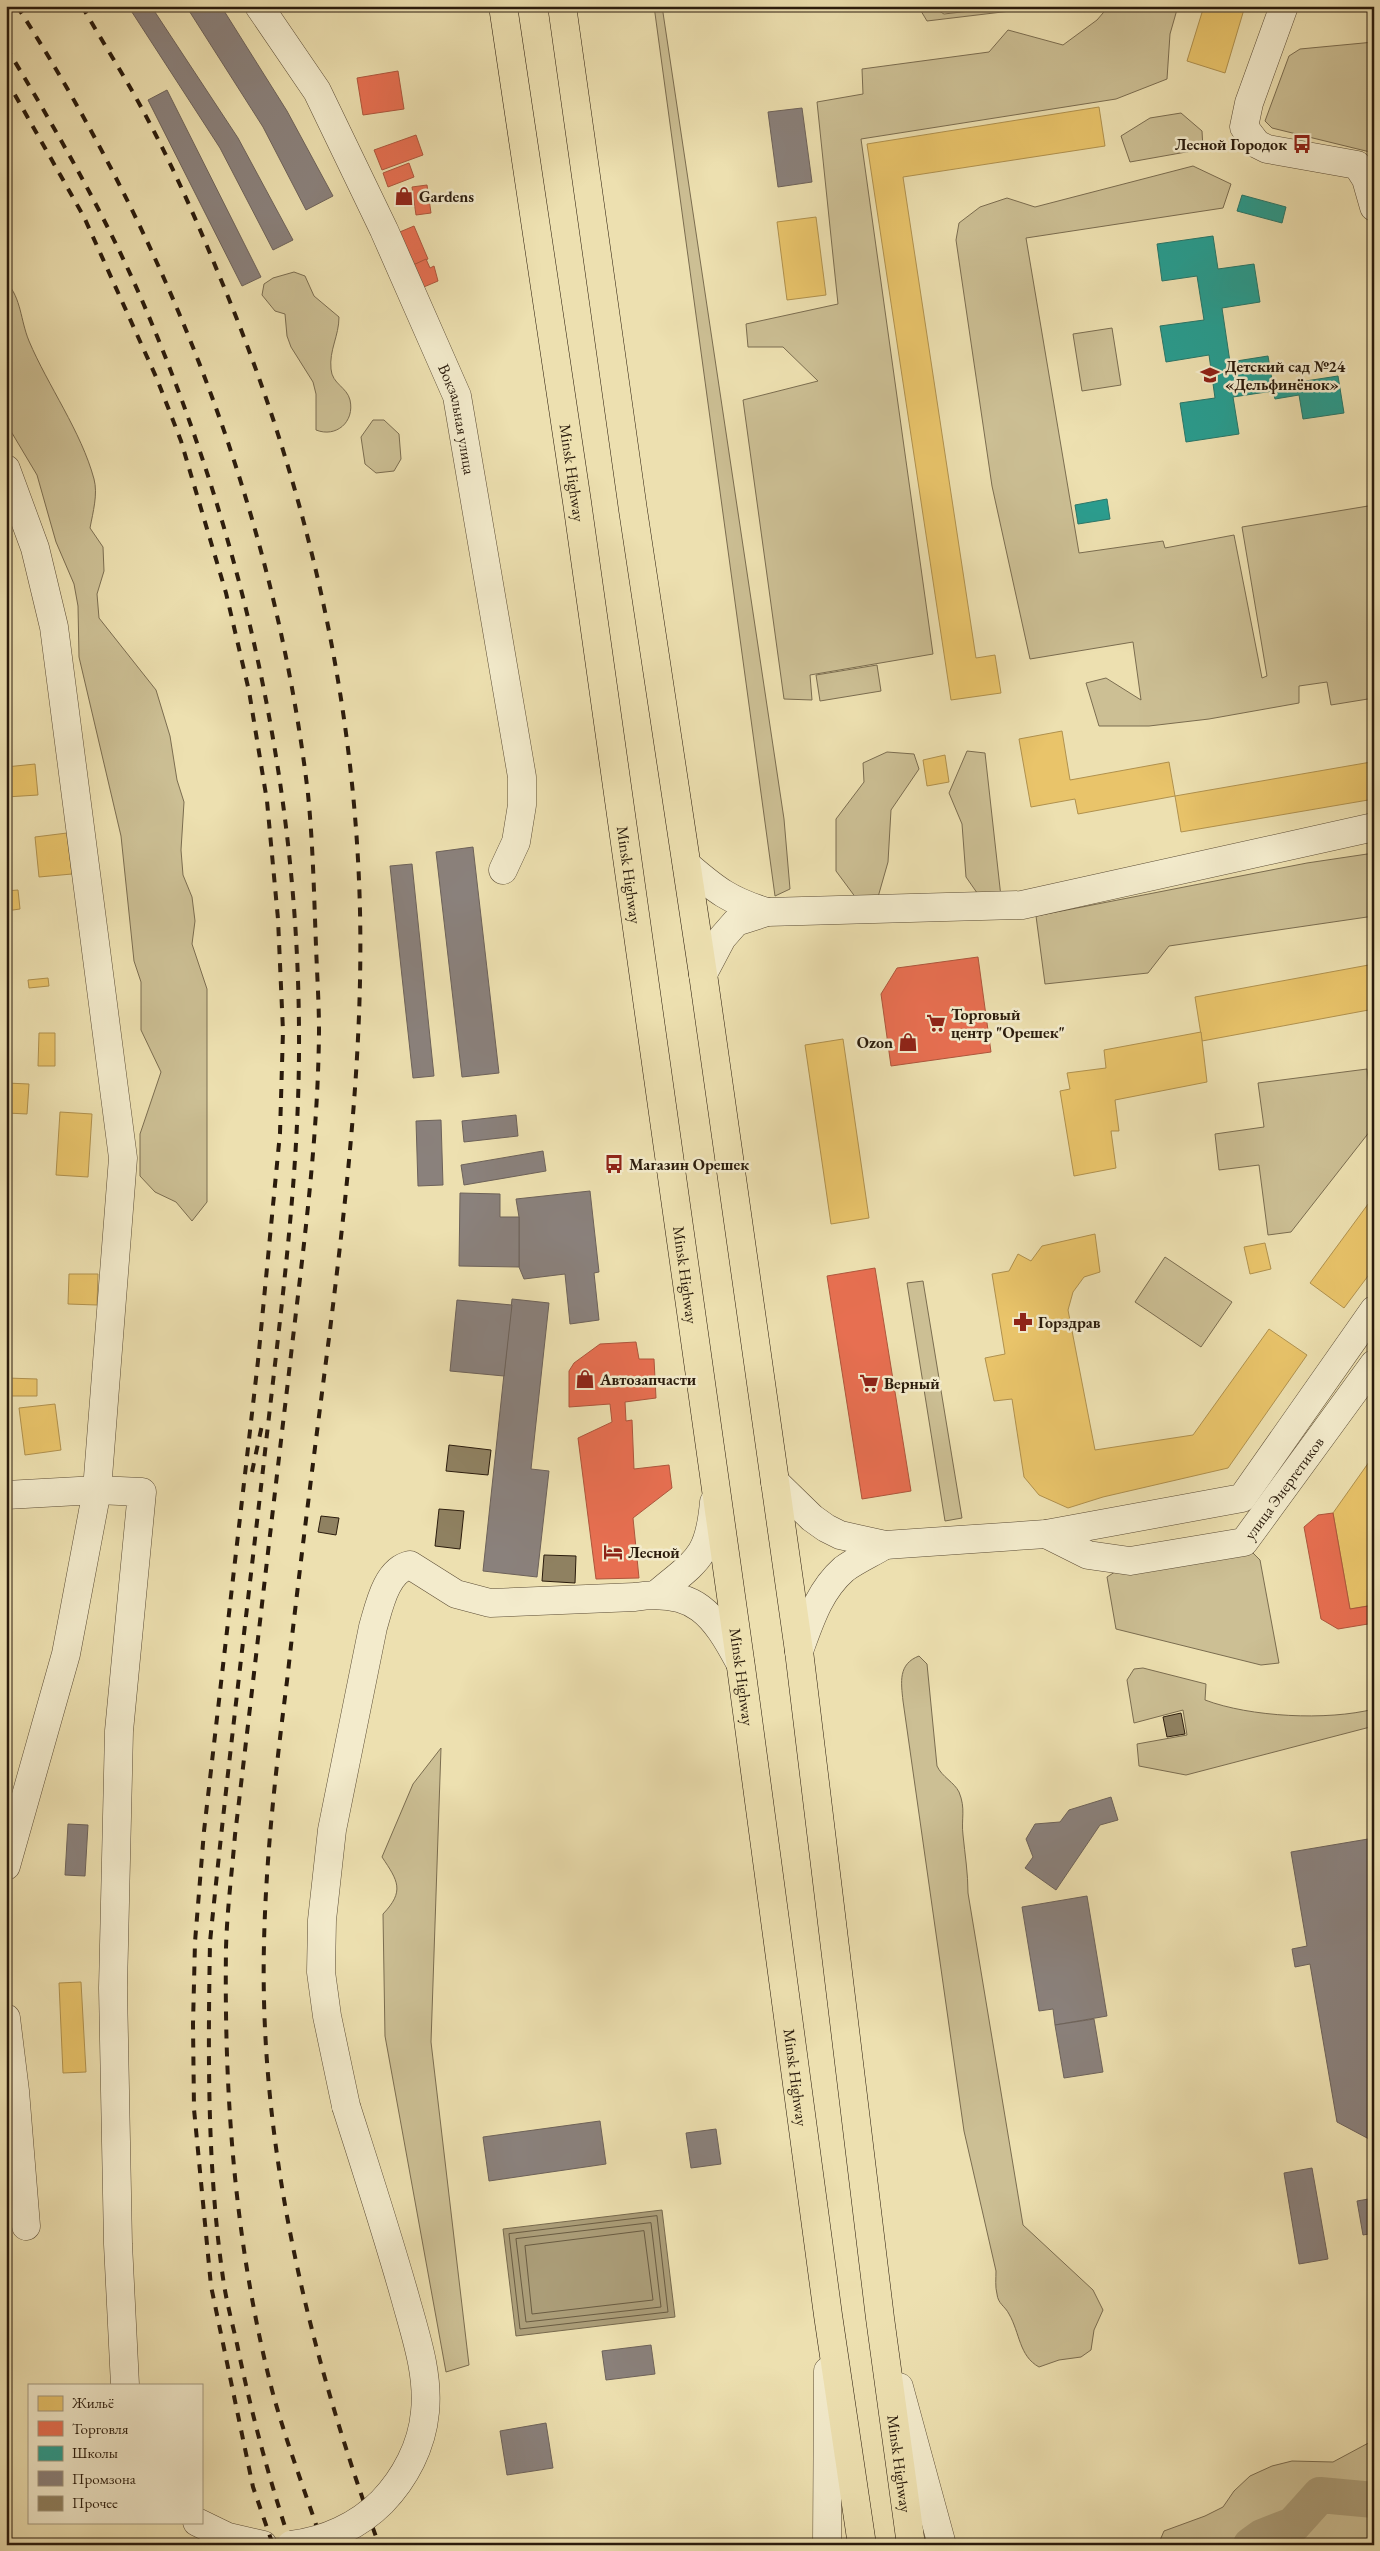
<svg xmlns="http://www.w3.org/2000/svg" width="1380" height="2551" font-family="'EB Garamond',serif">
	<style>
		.green { fill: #ccbf94; stroke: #7b6d50 }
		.water { fill: #ab9d78; stroke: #77694d }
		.homes { fill: #e9c46a; stroke: #b0914e }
		.shops { fill: #e76f51; stroke: #ae563c }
		.schools { fill: #2a9d8f; stroke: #2a7668 }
		.industry { fill: #8a817c; stroke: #6d625a }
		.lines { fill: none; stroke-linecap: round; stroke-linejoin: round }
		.shore { stroke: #6a5c42; stroke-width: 1 }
		.river { stroke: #ab9d78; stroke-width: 36 }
		.building { fill: #8f8161; stroke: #2a1b0c }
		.minor-casing { stroke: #5b4c35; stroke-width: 29 }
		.highway-casing { stroke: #2a1b0c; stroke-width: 29 }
		.minor { stroke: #f3ebcc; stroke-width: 28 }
		.highway { stroke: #ede0b0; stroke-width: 28 }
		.rail { stroke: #2a1b0c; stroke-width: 4; stroke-dasharray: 9 9; stroke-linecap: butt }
		.minor-bridge-casing { stroke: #5b4c35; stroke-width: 29; stroke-linecap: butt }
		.minor-bridge { stroke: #f3ebcc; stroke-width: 28 }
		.labels { text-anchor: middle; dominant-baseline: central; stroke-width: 5; stroke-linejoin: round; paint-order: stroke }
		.poi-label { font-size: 16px; font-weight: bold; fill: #2a1b0c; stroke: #f3ebcc; text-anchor: start }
		.street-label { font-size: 16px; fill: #2a1b0c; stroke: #f3ebcc }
	</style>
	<rect width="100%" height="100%" fill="#ede0b0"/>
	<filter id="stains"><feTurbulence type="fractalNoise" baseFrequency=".004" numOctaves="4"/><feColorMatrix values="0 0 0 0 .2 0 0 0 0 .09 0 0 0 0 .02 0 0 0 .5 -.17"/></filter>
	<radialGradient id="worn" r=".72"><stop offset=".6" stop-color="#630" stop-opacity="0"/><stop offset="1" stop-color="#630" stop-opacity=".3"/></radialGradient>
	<g class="green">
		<path d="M654,6H662L784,819L790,889L775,896Z"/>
		<path d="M918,6H931L944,14L1013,6L1044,7L927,21Z"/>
		<path d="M1109,6H1178L1170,34L1167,79L1116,99L861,139L933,654L810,675L812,700L784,699L743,400L818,381L783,347H748L746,324L838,304L817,102L863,94L862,69L989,52L1008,30L1063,45L1097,20Z"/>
		<path d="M1374,42V153L1272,128L1265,121L1289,56L1300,49Z"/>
		<path d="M1181,113L1202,131L1203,149L1130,162L1121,136L1150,118Z"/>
		<path d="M1193,166L1231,184L1223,208L1026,238L1079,553L1163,541L1165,548L1234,535L1262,678L1267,676L1242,527L1374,505V698L1331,705L1327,682L1299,686V703L1209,719L1149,726H1099L1086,683L1106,678L1141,700L1133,642L1030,659L992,486L956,240L959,223L980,207L1007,198L1035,207Z"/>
		<path d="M294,272L305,276L314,296L339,317C339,336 329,350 331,369C332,384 347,387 350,400C355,422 336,438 316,430V394L313,382L291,347L287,336L285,314L275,311L262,295L264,284L273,278Z"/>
		<path d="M6,281C22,300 20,319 29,341C48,386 81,431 94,479C98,494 93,512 90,528L103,547L104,571L97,594L99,618L156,690L170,736L177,780L184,802L181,850L183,875L192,897L195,921L192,944L207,989V1202L192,1221L176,1202L155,1192L140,1176V1134L161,1072L141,1030V982L134,961L121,836L79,657L78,606L74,584L56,542L37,475L6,423Z"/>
		<path d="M1112,328L1121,385L1082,391L1073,334Z"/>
		<path d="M373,420H384L399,434L401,459L394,471L376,473L365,464L361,437Z"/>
		<path d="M877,665L881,691L820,701L816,675Z"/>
		<path d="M967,751L985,753L1001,897L982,900L966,877L962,824L949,793Z"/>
		<path d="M887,752L914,754L919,769L891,810L888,862L878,897L859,902L836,871V819L864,782L863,763Z"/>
		<path d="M1374,853V916L1169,946L1148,973L1045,984L1036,916L1307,863Z"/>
		<path d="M1367,1069L1374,1126L1291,1232L1268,1235L1259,1165L1219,1170L1215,1134L1264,1127L1258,1083Z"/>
		<path d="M1165,1257L1232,1302L1201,1347L1135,1302Z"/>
		<path d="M923,1281L962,1518L945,1521L907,1283Z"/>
		<path d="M1251,1551L1260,1560L1279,1663L1261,1665L1116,1629L1107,1577L1118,1570Z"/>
		<path d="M919,1656L927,1664L937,1766C942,1777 954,1782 959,1792C966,1809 961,1819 963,1835C965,1855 968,1873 968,1893L1023,2225L1093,2290L1103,2310L1094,2330L1091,2350L1081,2357L1059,2360L1039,2367C1019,2356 1020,2333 1009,2314C1005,2306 998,2304 997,2294C995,2287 996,2278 996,2271L964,2131L903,1701C901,1682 898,1664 919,1656Z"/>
		<path d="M1143,1668L1206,1684L1205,1700C1250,1717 1327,1721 1374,1709V1726L1186,1775L1139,1766L1137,1744L1187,1735L1183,1710L1134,1723L1127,1680L1134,1669Z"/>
		<path d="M441,1748L431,2042L469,2365L446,2372L385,2036L383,1914C405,1891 398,1881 382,1857L413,1784Z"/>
		<path d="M1374,2440V2545H1158L1164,2531L1205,2516L1223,2507L1234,2491L1250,2476L1272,2466L1292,2461L1333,2462Z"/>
	</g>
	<path class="water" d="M662,2210L675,2317L516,2336L503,2229Z"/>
	<g class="homes">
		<path d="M1204,6H1245L1225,73L1187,61Z"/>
		<path d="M1099,107L1105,146L903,177L976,658L995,655L1001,693L951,700L867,144Z"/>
		<path d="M816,217L826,295L787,300L777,222Z"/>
		<path d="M1062,731L1070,780L1169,762L1175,796L1078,814L1075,799L1031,807L1019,739Z"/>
		<path d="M945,755L949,782L927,786L923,760Z"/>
		<path d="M1371,762L1374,799L1181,832L1175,796Z"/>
		<path d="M35,764L38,795L6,797V767Z"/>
		<path d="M67,833L72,874L39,877L35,837Z"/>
		<path d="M18,890L20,909L6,911V891Z"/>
		<path d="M1374,964V1009L1202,1041L1195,997Z"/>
		<path d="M48,978L49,986L29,988L28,980Z"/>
		<path d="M1201,1032L1207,1082L1115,1100L1119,1131H1111L1116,1168L1074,1176L1060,1091L1070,1089L1067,1073L1106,1068L1104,1050Z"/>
		<path d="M39,1033H55V1066H38Z"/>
		<path d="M843,1039L869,1218L831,1224L805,1045Z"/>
		<path d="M6,1083L29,1084L27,1114L7,1113L6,1124Z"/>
		<path d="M60,1112L92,1114L88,1177L56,1175Z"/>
		<path d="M1374,1196V1268L1344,1308L1310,1283Z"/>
		<path d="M1095,1234L1100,1272L1084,1277L1073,1292L1068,1310L1095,1450L1193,1435L1269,1329L1307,1355L1228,1468L1103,1497L1068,1508L1039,1495L1024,1477L1012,1399L994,1401L985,1358L1005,1354L992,1274L1009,1271L1018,1254L1031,1261L1042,1246Z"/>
		<path d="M1265,1243L1271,1269L1250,1274L1244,1247Z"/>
		<path d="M69,1274H98L97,1305L68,1304Z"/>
		<path d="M6,1360L7,1378L37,1379V1396H6Z"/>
		<path d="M55,1404L61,1450L25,1455L19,1408Z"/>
		<path d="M1374,1455V1605L1350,1609L1333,1513Z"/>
		<path d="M81,1982L86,2072L63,2073L59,1983Z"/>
	</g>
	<g class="shops">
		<path d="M398,71L404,109L363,115L357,78Z"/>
		<path d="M416,135L423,155L382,170L374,150Z"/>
		<path d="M409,163L414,177L388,187L383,173Z"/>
		<path d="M427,185L431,213L416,215L412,187Z"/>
		<path d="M414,226L428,259L409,267L395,234Z"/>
		<path d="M426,259L430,268L434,266L438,281L419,289L409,267Z"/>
		<path d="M978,957L991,1052L891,1066L881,994L897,968Z"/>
		<path d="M875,1268L911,1491L862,1499L827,1276Z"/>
		<path d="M636,1342L639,1359H654L656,1398L625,1402L626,1421L632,1420L634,1469L669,1465L672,1488L633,1518L639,1578L596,1579L578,1438L612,1422L610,1404L569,1407V1371L574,1363L600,1344Z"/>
		<path d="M1333,1513L1350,1609L1374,1605V1623L1338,1629L1321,1619L1304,1527L1318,1515Z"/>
	</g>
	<g class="schools">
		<path d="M1242,195L1286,207L1282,223L1237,211Z"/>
		<path d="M1213,236L1218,269L1254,264L1260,302L1222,308L1230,362L1268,356L1273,386L1338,376L1344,413L1303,419L1299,395L1275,399L1273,391L1233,397L1239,434L1186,442L1180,403L1215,398L1209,355L1166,362L1160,326L1204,320L1197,276L1162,281L1157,244Z"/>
		<path d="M1107,499L1110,519L1078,524L1075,505Z"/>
	</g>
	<g class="industry">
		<path d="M128,6H151L238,138L293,240L273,250L220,148Z"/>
		<path d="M186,6H221L287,111L333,196L306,210L263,127Z"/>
		<path d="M167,90L261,277L242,286L148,100Z"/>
		<path d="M802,108L812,182L778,187L768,112Z"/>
		<path d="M473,847L499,1073L462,1077L436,852Z"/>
		<path d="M412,864L434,1076L413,1078L390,866Z"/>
		<path d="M516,1115L518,1136L464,1142L462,1121Z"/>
		<path d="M441,1120L443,1185L418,1186L416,1121Z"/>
		<path d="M543,1151L546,1171L464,1185L461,1165Z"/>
		<path d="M590,1191L599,1272L594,1273L599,1320L570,1324L565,1274L524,1279L519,1267V1217L516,1199Z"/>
		<path d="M460,1193L500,1194V1217H519V1267L459,1266Z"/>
		<path d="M512,1299L549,1303L531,1469L549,1471L537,1577L483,1571Z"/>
		<path d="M457,1300L512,1305L504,1376L450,1371Z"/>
		<path d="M1111,1797L1118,1820L1100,1825L1056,1890L1025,1868L1033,1857L1026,1839L1035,1824L1060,1822L1069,1810Z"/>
		<path d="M68,1824L88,1825L85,1876L65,1875Z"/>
		<path d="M1374,1838V2138L1369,2139L1337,2122L1310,1964L1295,1967L1292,1949L1307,1946L1291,1852Z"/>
		<path d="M1087,1896L1107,2016L1055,2025L1053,2009L1039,2011L1022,1907Z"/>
		<path d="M1094,2019L1103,2072L1064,2078L1055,2025Z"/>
		<path d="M600,2121L606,2164L489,2181L483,2137Z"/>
		<path d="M716,2129L721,2164L691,2168L686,2133Z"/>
		<path d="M1312,2168L1328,2259L1299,2264L1284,2173Z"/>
		<path d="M1374,2198V2233L1363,2235L1357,2201Z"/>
		<path d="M651,2345L655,2374L606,2380L602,2351Z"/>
		<path d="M546,2423L553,2468L507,2475L500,2431Z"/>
	</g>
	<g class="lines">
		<g class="shore">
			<path d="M657,2216L668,2312L520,2329L509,2234Z"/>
			<path d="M651,2223L661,2307L526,2322L516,2239Z"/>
			<path d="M644,2231L653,2300L532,2314L525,2246Z"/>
		</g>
		<path class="river" d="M1251,2545L1262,2537L1293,2525L1320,2495L1374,2500"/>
	</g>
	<g class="building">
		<path d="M449,1445L491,1450L488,1475L446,1471Z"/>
		<path d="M439,1509L464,1511L460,1549L435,1546Z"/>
		<path d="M321,1516L339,1518L336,1535L318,1532Z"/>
		<path d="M544,1555L576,1556L575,1583L542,1581Z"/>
		<path d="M1181,1713L1185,1734L1167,1737L1163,1717Z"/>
	</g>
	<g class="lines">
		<g class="minor-casing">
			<g id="minor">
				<path id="s1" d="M259,6L317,91L384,230L457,396L522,777V805L516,842L503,870"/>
				<path d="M1284,6L1249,103L1244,127L1257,144L1267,149L1357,165L1366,179L1374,207"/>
				<path d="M6,469L35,548L54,627L123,1158L97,1490L66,1654L6,1866"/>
				<path d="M687,865C716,890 730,901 767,912"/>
				<path d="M703,974L722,938L736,922L767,912L1022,905L1374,827"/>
				<path d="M775,1482L812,1518L826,1528L840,1535L885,1545L1046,1534L1242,1498L1374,1310"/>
				<path d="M6,1495L97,1490L142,1492L119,1731L113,1988L118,2244L125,2385"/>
				<path id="s2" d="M1046,1534L1088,1555L1130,1561L1244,1542L1374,1364"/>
				<path d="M657,1594C697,1560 709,1558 714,1502"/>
				<path d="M799,1651C810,1621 819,1591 844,1569C856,1560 872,1553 885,1545"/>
				<path d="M6,2018L15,2091L26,2226"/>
				<path d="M346,2106L327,2016L321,1972L322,1920L332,1830L373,1627C379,1607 386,1570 410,1565L456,1594L490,1603L635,1597C695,1588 714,1614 740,1663"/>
				<path d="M899,2387L942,2545"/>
				<path d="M197,2522L228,2537L263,2545"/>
				<path d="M827,2545L828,2371"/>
			</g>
		</g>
		<g class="highway-casing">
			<g id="highway">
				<path id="s3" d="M503,6L577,502L741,1667L828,2315L862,2545"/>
				<path id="s4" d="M562,6L633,510L703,974L799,1651L880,2318L911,2545"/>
			</g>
		</g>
		<use href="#minor" class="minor"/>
		<use href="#highway" class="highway"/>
		<g class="rail">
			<path d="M17,6C169,243 275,514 308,794C313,844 314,895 316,946C317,974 319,1003 319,1031C318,1148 301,1265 288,1381C270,1533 253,1684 235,1835C232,1872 227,1910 226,1948C224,2096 235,2246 272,2390C286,2442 306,2494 323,2545"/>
			<path d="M82,6C99,36 118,66 135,96C167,153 194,214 219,275C304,477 355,691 360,911C363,1051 347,1191 330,1330C315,1447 300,1564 287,1681C276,1768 266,1855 264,1943C259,2149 309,2352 379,2545"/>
			<path d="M6,47C55,128 103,211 141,298C241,530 298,779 299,1033C300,1167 282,1301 267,1434C248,1603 227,1772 210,1942C208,2053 207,2167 223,2278C226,2300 232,2322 237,2344C251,2412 269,2479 291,2545"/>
			<path d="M6,79L84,217L157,379L181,441L226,593L249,691L267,801L278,919L283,1031L280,1133L258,1361L204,1831L195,1942L193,2024L194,2109L211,2286L253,2487L273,2545"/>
			<path d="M252,1472L262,1425"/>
		</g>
		<g class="minor-bridge-casing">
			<path id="minor-bridge" d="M291,2545C325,2541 358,2526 382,2502C405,2478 422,2446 425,2412C429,2373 415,2334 405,2297C387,2233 366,2169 346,2106"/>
		</g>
		<use href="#minor-bridge" class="minor-bridge"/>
	</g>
	<defs>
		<g id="bus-bare" transform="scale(1.5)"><path d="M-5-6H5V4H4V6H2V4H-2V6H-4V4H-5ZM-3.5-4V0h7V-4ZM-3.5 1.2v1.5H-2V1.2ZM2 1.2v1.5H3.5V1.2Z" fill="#8f2418" stroke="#f3ebcc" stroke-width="2.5" paint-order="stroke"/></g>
		<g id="shop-bare" transform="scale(1.5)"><path d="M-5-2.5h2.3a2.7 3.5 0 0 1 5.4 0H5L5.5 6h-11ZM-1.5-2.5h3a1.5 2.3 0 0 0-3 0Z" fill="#8f2418" stroke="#f3ebcc" stroke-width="2.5" paint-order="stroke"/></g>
		<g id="school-bare" transform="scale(1.5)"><path d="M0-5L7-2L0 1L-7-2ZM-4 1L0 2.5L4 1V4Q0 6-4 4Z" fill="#8f2418" stroke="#f3ebcc" stroke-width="2.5" paint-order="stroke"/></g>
		<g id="supermarket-bare" transform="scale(1.5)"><path d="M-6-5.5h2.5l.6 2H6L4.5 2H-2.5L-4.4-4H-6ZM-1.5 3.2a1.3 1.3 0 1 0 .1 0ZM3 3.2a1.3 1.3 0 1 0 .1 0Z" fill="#8f2418" stroke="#f3ebcc" stroke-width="2.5" paint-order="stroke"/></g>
		<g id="pharmacy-bare" transform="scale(1.5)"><path d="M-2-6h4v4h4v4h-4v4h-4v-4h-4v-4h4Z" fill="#8f2418" stroke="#f3ebcc" stroke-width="2.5" paint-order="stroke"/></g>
		<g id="hotel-bare" transform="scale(1.5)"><path d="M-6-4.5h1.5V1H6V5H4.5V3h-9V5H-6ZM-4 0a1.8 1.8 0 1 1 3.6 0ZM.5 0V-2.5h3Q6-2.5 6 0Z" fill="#8f2418" stroke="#f3ebcc" stroke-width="2.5" paint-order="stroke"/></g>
	</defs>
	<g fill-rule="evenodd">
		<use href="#bus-bare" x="1302" y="144"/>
		<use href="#shop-bare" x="404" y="196"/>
		<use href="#school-bare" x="1210" y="375"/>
		<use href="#supermarket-bare" x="936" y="1023"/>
		<use href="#shop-bare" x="908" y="1042"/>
		<use href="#bus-bare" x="614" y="1164"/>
		<use href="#pharmacy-bare" x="1023" y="1322"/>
		<use href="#shop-bare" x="585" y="1379"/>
		<use href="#supermarket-bare" x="869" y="1383"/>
		<use href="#hotel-bare" x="613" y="1552"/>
	</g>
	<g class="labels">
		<g class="poi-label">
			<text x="1287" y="144" text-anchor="end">Лесной Городок</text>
			<text x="419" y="196">Gardens</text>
			<text x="1225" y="366">Детский сад №24<tspan x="1225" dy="18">«Дельфинёнок»</tspan></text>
			<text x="951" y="1014">Торговый<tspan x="951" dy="18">центр "Орешек"</tspan></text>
			<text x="893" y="1042" text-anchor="end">Ozon</text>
			<text x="629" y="1164">Магазин Орешек</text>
			<text x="1038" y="1322">Горздрав</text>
			<text x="600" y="1379">Автозапчасти</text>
			<text x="884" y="1383">Верный</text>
			<text x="628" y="1552">Лесной</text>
		</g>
		<g class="street-label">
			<text stroke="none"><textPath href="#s1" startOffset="461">Вокзальная улица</textPath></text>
			<text stroke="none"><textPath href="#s3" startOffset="472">Minsk Highway</textPath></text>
			<text stroke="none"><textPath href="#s3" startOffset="878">Minsk Highway</textPath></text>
			<text stroke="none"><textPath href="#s3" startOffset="1282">Minsk Highway</textPath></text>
			<text stroke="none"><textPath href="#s2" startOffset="272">улица Энергетиков</textPath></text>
			<text stroke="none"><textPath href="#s3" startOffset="1688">Minsk Highway</textPath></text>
			<text stroke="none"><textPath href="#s3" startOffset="2092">Minsk Highway</textPath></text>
			<text stroke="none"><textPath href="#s4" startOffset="2481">Minsk Highway</textPath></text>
		</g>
	</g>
	<rect width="1380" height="2551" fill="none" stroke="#ede0b0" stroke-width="25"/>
	<rect x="8" y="8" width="1365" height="2536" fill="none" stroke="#2a1b0c" stroke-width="2.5"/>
	<rect x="12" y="12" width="1355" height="2526" fill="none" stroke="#2a1b0c"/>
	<rect x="28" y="2384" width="175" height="140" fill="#f3ebcc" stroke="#a3987f"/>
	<rect x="38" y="2396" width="25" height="15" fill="#e9c46a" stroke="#a3987f"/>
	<text x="72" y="2408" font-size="15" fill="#2a1b0c">Жильё</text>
	<rect x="38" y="2421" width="25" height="15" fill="#e76f51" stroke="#a3987f"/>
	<text x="72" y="2434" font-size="15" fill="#2a1b0c">Торговля</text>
	<rect x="38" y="2446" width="25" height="15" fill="#2a9d8f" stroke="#a3987f"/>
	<text x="72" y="2458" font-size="15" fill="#2a1b0c">Школы</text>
	<rect x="38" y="2471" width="25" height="15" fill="#8a817c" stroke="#a3987f"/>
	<text x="72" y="2484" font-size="15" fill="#2a1b0c">Промзона</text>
	<rect x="38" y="2496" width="25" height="15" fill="#8f8161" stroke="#a3987f"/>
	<text x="72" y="2508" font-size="15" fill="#2a1b0c">Прочее</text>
	<rect width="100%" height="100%" filter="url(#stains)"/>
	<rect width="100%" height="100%" fill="url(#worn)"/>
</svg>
